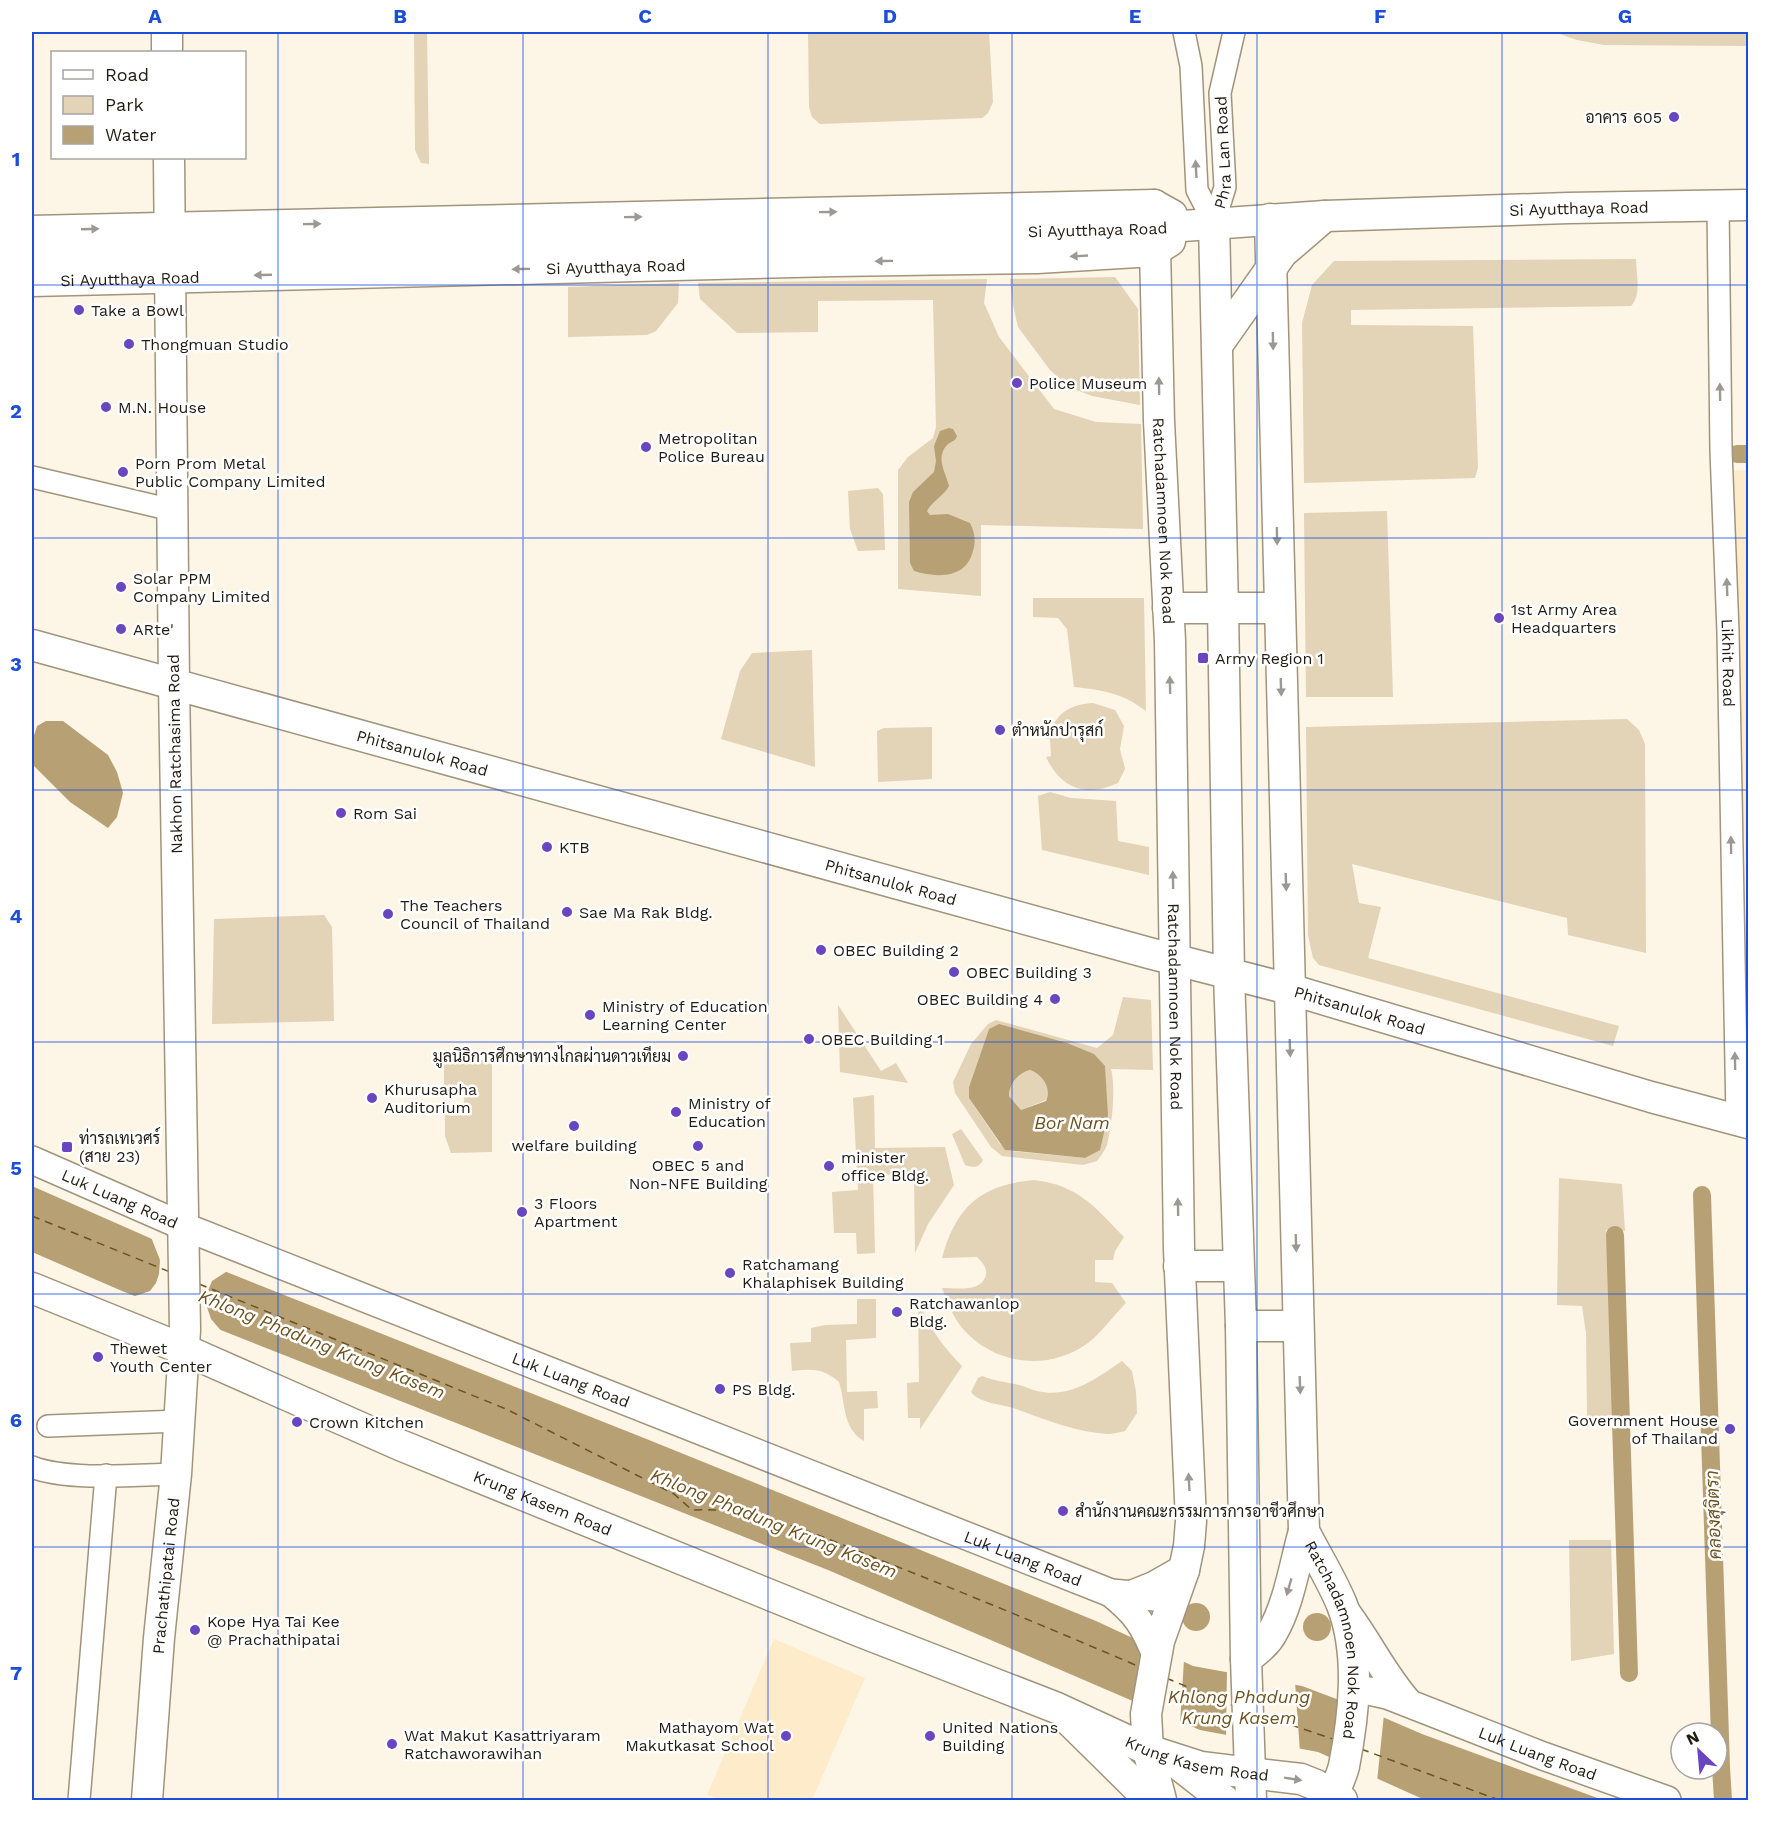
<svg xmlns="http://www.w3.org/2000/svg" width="1780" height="1832" font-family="'Work Sans',Sarabun,sans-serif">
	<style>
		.built { fill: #fdebca }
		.green { fill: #e3d3b7; fill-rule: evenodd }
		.water { fill: #b8a075; fill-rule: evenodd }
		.pier { fill: #fdf5e5 }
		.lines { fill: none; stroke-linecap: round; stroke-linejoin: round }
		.canal { stroke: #b8a075; stroke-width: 18 }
		.ferry { stroke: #6c521e; stroke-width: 1.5; stroke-dasharray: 8 6; stroke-linecap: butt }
		.minor-casing { stroke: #a1947c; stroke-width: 24 }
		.tertiary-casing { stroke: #a1947c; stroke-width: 30 }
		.secondary-casing { stroke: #a1947c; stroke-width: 33 }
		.minor { stroke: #fff; stroke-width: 21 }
		.tertiary { stroke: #fff; stroke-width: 27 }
		.secondary { stroke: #fff; stroke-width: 30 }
		.oneway { fill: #9c9995 }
		.grid { fill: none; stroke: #1d4ed8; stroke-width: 1.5; stroke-opacity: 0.55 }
		.poi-dot { fill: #6946bf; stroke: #fff; stroke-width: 2 }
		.labels { text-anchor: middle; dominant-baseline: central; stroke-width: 5; stroke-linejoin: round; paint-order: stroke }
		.poi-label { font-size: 16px; fill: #221c13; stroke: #fff; text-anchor: start }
		.street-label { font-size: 16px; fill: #221c13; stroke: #fff }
		.water-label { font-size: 18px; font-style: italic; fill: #6c521e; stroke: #fff }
		.neatline { fill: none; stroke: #1d4ed8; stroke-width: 2 }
		.grid-label { font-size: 20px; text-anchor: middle; font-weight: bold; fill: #1d4ed8 }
	</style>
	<rect width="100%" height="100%" fill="#fdf5e5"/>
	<g class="built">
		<path d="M1748,470V880H1746L1730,471Z"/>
		<path d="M774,1639L865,1678L812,1800H721L707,1795Z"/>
	</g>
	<g class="green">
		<path d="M414,32H427L429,164L421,163L415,150Z"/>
		<path d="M808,32H989L993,102L988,113L982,118L820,124L812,117L809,107Z"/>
		<path d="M1554,32H1748V46L1604,45L1577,40Z"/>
		<path d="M1636,259C1636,273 1642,295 1631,306L1351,310V325L1473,326L1478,467L1475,478L1304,483L1302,323L1312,285L1334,261Z"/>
		<path d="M1115,277L1138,309L1140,405L1092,396L1069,387L1050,370L1018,327L1013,305L1010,279Z"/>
		<path d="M987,279L984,303L999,337L1054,409L1096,422L1141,424L1143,529L981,525V596L898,589V470L908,457L933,438L936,427L933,300L818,301V332L737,333L700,299L698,283Z"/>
		<path d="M679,283L678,303L656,331L647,335L568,337V287Z"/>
		<path d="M878,488L883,494L885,550L858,551L850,529L848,491Z"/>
		<path d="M1387,511L1393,697H1306L1304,513Z"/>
		<path d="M1033,598H1144L1146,711C1122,693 1103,690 1074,687L1067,629L1058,618L1033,617Z"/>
		<path d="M812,650L815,767L721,739L740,671L752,653Z"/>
		<path d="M1093,703L1115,710L1124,726L1120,749L1125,769L1118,783C1086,798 1061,789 1046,757L1051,756L1050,739H1046C1057,714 1066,705 1093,703Z"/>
		<path d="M1627,719L1639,730L1645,744L1646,953L1568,935L1567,918L1352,864L1359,903L1381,907L1368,958L1619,1026L1613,1046L1319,965L1313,958L1308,935L1306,727Z"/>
		<path d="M932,727V779L878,782L877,731L884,728Z"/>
		<path d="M1050,792L1071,798L1116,801L1118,841L1149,847V875L1042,850L1038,796Z"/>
		<path d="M324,915L332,927L334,1021L212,1024L214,919Z"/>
		<path d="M1123,997L1151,1000L1153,1070L1111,1069C1116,1088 1112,1125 1107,1145C1105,1150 1101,1156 1097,1161L1083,1165L1002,1156L991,1147L955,1093L953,1082L971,1044L988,1024L996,1020L1097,1048L1113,1035ZM989,1029L1108,1115L1085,1158L1011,1151L1000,1144L969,1098V1087Z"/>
		<path d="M838,1005L881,1071L896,1063L908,1083L840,1072Z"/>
		<path d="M492,1059V1152L451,1153L445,1136V1112C471,1112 471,1086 444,1086V1063Z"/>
		<path d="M1030,1070C1042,1074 1052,1088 1046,1100L1021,1110L1009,1096C1009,1084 1018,1073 1030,1070Z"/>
		<path d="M874,1095L875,1148L945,1147L954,1185L928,1224L915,1253L914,1174L873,1175L875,1253L857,1254L856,1233H834L832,1192L858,1190L853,1098Z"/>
		<path d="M961,1129L983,1160C979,1168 973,1168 965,1165L952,1134Z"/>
		<path d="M1559,1178L1622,1184L1625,1231L1606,1230L1613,1357L1612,1415L1587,1418L1586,1333L1582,1306L1557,1305Z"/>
		<path d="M1034,1180C1078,1185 1095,1207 1124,1237L1115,1251L1113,1260H1095V1282L1112,1283L1126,1303C1113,1316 1102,1332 1088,1343C1048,1372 995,1365 963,1329C953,1317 947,1302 942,1288C956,1288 983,1293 986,1274C987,1267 982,1262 977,1257L942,1258C956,1206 981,1185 1034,1180Z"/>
		<path d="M857,1299H876V1338L846,1340L847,1392L877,1391L878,1408L864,1409V1441C842,1428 846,1404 839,1382C822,1368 814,1369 792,1371L790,1343L811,1342V1328L825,1325L857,1324Z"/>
		<path d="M918,1300C929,1327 942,1346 962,1366L920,1429V1418H908L907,1383L919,1382Z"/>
		<path d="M1122,1361L1132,1371L1136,1392L1137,1413L1125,1431C1119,1432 1113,1434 1107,1434C1074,1432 1044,1419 1013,1408C1000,1404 979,1403 971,1392L978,1378L982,1376C995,1381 1006,1382 1019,1385C1025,1386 1031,1390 1037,1391C1069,1399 1096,1379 1122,1361Z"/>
		<path d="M1569,1540H1611L1614,1654L1571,1661Z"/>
	</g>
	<g class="water">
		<path d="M949,428L953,429L957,436C955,442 951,441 947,445C935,458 946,473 949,486C943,497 933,500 927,511L930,515L948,514L970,523C975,533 976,541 973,551C966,579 937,578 914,571L910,563L909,502L913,492L934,472L936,461L934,446L940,431Z"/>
		<path d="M46,721H63L108,755L117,772L123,793L117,817L108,828L70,802L34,766L32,742L37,726Z"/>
		<path d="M999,1024L1067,1043L1094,1054L1105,1066L1108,1115L1100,1150L1085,1158L1005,1150L969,1098V1087L989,1029ZM1030,1070C1042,1074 1052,1088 1046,1101L1021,1110L1009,1096C1009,1084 1018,1073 1030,1070Z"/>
		<path d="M32,1186L229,1273L644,1438L1096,1621L1193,1666L1302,1686L1371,1712L1422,1734L1603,1800H1425L1318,1752L1200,1730L828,1570L122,1291L32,1252Z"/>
		<circle cx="1196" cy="1617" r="14"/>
		<circle cx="1317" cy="1627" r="14"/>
	</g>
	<g class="pier">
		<path d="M151,1237L229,1270L212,1281L207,1293V1307L211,1319L223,1333L132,1297L150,1291L156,1283L159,1274L160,1260Z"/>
		<path d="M1147,1643L1184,1660L1180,1725L1137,1706Z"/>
		<path d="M1227,1669L1295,1682L1300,1752L1226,1738Z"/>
		<path d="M1345,1699L1384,1714L1377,1782L1339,1765Z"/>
	</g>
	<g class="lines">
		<g class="canal">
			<path d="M1737,454H1748"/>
			<path d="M1702,1195L1721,1767L1723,1800"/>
			<path d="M1615,1235L1629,1673"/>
		</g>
		<g class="ferry">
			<path d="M32,1216L170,1272"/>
			<path d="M199,1284L506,1409L674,1494L692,1510C760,1506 826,1539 888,1563C972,1596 1056,1631 1140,1667"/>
			<path d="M1166,1678L1234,1706"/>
			<path d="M1264,1716L1333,1739"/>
			<path d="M1361,1749L1499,1800"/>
		</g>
		<g class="minor-casing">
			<g id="minor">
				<path d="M1184,32L1191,66L1197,190L1214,223"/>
				<path id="s1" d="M1718,205L1721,450L1728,632L1737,1119"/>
				<path id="s2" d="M1214,223L1225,187L1220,93L1234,32"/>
				<path d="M32,477L172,510"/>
				<path d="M48,1426L180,1421"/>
				<path d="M32,1467C67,1481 137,1475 176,1474"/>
				<path d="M79,1800L106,1475"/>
			</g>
		</g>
		<g class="tertiary-casing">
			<g id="tertiary">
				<path id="s3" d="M32,1160L185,1227L1111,1593L1155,1597"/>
				<path d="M1111,1593C1137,1614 1143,1624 1156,1655"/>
				<path d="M1344,1609C1368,1640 1383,1674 1409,1703"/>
				<path id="s4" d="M1353,1691H1369L1387,1695L1543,1756L1667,1800"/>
			</g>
		</g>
		<g class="secondary-casing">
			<g id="secondary">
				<path d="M167,32V52"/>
				<path id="s5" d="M1154,205L1159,421L1170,641L1179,1249L1191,1521L1189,1546L1184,1570L1159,1641L1146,1714L1148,1750L1161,1800"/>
				<path id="s6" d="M1270,219L1304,1531C1316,1555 1332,1580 1342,1605C1361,1654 1354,1715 1344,1766C1341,1778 1335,1789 1331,1800"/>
				<path d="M1214,223L1223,608L1229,974L1241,1326L1246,1659L1251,1800"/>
				<path d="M32,231L1154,205L1172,215"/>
				<path id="s7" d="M32,257L1154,228L1325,216L1568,208L1748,205"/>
				<path id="s8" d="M32,281L835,261L1037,258L1154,251L1170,241"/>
				<path d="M1218,344L1282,253L1325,216"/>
				<path d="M1168,608H1279"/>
				<path id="s9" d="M32,645L1149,953L1289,989L1651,1097L1748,1123"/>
				<path d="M1179,1266H1238"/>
				<path id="s10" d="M32,1288L185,1350L400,1445L859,1631L1057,1708L1148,1750L1201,1767L1301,1779L1316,1785L1342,1800"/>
				<path d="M1241,1326H1298"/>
				<path d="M1134,1595L1154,1587L1184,1570"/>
				<path d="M1246,1659C1256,1651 1266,1644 1272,1633C1289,1604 1295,1563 1304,1531"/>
				<path d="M1071,1722L1150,1800"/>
				<path d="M1178,1764L1224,1800"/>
				<path id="s11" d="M147,1800L159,1638L176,1474L185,1330L174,685L169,158"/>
			</g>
		</g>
		<use href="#minor" class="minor"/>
		<use href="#tertiary" class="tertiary"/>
		<use href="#secondary" class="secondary"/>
	</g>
	<defs><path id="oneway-solid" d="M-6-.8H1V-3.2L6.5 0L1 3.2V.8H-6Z" transform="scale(1.5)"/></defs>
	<g class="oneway">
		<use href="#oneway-solid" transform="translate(1196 169) rotate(-93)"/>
		<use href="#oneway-solid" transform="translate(828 212) rotate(-1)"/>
		<use href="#oneway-solid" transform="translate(633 217) rotate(-1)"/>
		<use href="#oneway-solid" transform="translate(312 224) rotate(-1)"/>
		<use href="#oneway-solid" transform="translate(90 229) rotate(-2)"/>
		<use href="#oneway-solid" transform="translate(1079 256) rotate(177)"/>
		<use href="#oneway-solid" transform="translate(884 261) rotate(179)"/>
		<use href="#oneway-solid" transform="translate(521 269) rotate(179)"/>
		<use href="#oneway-solid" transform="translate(263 275) rotate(178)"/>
		<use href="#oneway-solid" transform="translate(1273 341) rotate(89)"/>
		<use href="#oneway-solid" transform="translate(1159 386) rotate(-91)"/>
		<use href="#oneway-solid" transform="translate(1720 392) rotate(-91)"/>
		<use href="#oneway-solid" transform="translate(1277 536) rotate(89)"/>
		<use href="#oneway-solid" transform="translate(1727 587) rotate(-92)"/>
		<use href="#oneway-solid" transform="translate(1170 685) rotate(-91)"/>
		<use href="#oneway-solid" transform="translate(1281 687) rotate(88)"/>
		<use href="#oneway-solid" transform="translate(1731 845) rotate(-91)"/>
		<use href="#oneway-solid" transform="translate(1173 880) rotate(-91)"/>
		<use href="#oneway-solid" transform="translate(1286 882) rotate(88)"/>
		<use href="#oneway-solid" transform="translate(1290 1048) rotate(88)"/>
		<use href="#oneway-solid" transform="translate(1735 1061) rotate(-91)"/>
		<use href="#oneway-solid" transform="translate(1178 1207) rotate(-91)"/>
		<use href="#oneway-solid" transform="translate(1296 1243) rotate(88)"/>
		<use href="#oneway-solid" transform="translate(1300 1385) rotate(88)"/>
		<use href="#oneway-solid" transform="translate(1189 1482) rotate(-93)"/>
		<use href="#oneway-solid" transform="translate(1289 1587) rotate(106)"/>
		<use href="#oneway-solid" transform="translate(1293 1779) rotate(9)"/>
	</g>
	<path class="grid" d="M278,32V1800M523,32V1800M768,32V1800M1012,32V1800M1257,32V1800M1502,32V1800M32,285H1748M32,538H1748M32,790H1748M32,1042H1748M32,1294H1748M32,1547H1748"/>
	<g class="poi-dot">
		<circle cx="1674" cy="117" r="6"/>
		<circle cx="79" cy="310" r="6"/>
		<circle cx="129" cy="344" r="6"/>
		<circle cx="1017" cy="383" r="6"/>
		<circle cx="106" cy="407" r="6"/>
		<circle cx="646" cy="447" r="6"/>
		<circle cx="123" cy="472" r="6"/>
		<circle cx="121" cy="587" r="6"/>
		<circle cx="1499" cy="618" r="6"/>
		<circle cx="121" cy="629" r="6"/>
		<rect x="1197" y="652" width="12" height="12" rx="3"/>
		<circle cx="1000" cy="730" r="6"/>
		<circle cx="341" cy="813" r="6"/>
		<circle cx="547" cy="847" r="6"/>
		<circle cx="567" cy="912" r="6"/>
		<circle cx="388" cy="914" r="6"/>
		<circle cx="821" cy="950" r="6"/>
		<circle cx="954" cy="972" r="6"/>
		<circle cx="1055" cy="999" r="6"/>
		<circle cx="590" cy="1015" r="6"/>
		<circle cx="809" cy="1039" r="6"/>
		<circle cx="683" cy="1056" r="6"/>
		<circle cx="372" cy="1098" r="6"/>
		<circle cx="676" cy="1112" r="6"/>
		<circle cx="574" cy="1126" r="6"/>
		<circle cx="698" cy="1146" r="6"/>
		<rect x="61" y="1141" width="12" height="12" rx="3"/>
		<circle cx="829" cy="1166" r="6"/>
		<circle cx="522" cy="1212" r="6"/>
		<circle cx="730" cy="1273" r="6"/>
		<circle cx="897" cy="1312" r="6"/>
		<circle cx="98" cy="1357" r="6"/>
		<circle cx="720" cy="1389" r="6"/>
		<circle cx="297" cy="1422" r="6"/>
		<circle cx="1730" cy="1429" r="6"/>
		<circle cx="1063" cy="1511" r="6"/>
		<circle cx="195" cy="1630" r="6"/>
		<circle cx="786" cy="1736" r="6"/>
		<circle cx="930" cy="1736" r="6"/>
		<circle cx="392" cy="1744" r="6"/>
	</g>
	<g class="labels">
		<g class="poi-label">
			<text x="1662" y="117" text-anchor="end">อาคาร 605</text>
			<text x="91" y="310">Take a Bowl</text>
			<text x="141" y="344">Thongmuan Studio</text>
			<text x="1029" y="383">Police Museum</text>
			<text x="118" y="407">M.N. House</text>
			<text x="658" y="438">Metropolitan<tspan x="658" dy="18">Police Bureau</tspan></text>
			<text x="135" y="463">Porn Prom Metal<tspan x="135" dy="18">Public Company Limited</tspan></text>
			<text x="133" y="578">Solar PPM<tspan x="133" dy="18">Company Limited</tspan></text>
			<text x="1511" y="609">1st Army Area<tspan x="1511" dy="18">Headquarters</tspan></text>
			<text x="133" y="629">ARte'</text>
			<text x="1215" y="658">Army Region 1</text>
			<text x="1012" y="730">ตำหนักปารุสก์</text>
			<text x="353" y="813">Rom Sai</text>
			<text x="559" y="847">KTB</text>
			<text x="400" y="905">The Teachers<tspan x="400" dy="18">Council of Thailand</tspan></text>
			<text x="579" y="912">Sae Ma Rak Bldg.</text>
			<text x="833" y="950">OBEC Building 2</text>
			<text x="966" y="972">OBEC Building 3</text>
			<text x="1043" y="999" text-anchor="end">OBEC Building 4</text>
			<text x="602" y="1006">Ministry of Education<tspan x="602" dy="18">Learning Center</tspan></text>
			<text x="821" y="1039">OBEC Building 1</text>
			<text x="671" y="1056" text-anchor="end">มูลนิธิการศึกษาทางไกลผ่านดาวเทียม</text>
			<text x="384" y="1089">Khurusapha<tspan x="384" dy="18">Auditorium</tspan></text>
			<text x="688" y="1103">Ministry of<tspan x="688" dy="18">Education</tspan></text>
			<text x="79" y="1138">ท่ารถเทเวศร์<tspan x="79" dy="18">(สาย 23)</tspan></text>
			<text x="574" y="1145" text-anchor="middle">welfare building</text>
			<text x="841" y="1157">minister<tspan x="841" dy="18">office Bldg.</tspan></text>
			<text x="698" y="1165" text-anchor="middle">OBEC 5 and<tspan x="698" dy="18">Non-NFE Building</tspan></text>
			<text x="534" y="1203">3 Floors<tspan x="534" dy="18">Apartment</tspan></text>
			<text x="742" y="1264">Ratchamang<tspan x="742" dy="18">Khalaphisek Building</tspan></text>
			<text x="909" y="1303">Ratchawanlop<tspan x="909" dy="18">Bldg.</tspan></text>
			<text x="110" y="1348">Thewet<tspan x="110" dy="18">Youth Center</tspan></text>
			<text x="732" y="1389">PS Bldg.</text>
			<text x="1718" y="1420" text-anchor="end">Government House<tspan x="1718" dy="18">of Thailand</tspan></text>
			<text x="309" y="1422">Crown Kitchen</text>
			<text x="1075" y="1511">สำนักงานคณะกรรมการการอาชีวศึกษา</text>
			<text x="207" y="1621">Kope Hya Tai Kee<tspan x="207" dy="18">@ Prachathipatai</tspan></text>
			<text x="774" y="1727" text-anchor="end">Mathayom Wat<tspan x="774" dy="18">Makutkasat School</tspan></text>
			<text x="942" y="1727">United Nations<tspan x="942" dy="18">Building</tspan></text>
			<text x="404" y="1735">Wat Makut Kasattriyaram<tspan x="404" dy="18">Ratchaworawihan</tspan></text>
		</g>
		<g class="street-label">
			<text stroke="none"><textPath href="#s2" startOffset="72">Phra Lan Road</textPath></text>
			<text stroke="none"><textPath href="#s7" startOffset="1548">Si Ayutthaya Road</textPath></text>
			<text stroke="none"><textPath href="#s7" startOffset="1066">Si Ayutthaya Road</textPath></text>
			<text stroke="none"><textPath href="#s8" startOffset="584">Si Ayutthaya Road</textPath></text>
			<text stroke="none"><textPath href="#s8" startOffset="98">Si Ayutthaya Road</textPath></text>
			<text stroke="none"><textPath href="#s5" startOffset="316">Ratchadamnoen Nok Road</textPath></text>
			<text stroke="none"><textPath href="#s1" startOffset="458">Likhit Road</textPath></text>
			<text stroke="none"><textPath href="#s9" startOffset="405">Phitsanulok Road</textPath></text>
			<text transform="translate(175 754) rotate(-91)">Nakhon Ratchasima Road</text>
			<text stroke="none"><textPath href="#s9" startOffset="891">Phitsanulok Road</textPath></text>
			<text stroke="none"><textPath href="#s5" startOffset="802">Ratchadamnoen Nok Road</textPath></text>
			<text stroke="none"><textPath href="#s9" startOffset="1377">Phitsanulok Road</textPath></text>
			<text stroke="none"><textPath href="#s3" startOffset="96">Luk Luang Road</textPath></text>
			<text stroke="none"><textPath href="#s3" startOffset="582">Luk Luang Road</textPath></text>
			<text stroke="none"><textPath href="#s10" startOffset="554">Krung Kasem Road</textPath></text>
			<text stroke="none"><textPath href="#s3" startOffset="1068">Luk Luang Road</textPath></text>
			<text stroke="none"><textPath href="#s11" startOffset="225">Prachathipatai Road</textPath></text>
			<text stroke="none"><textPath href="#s6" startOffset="1428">Ratchadamnoen Nok Road</textPath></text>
			<text stroke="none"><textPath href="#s4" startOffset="196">Luk Luang Road</textPath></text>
			<text stroke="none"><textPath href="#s10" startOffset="1258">Krung Kasem Road</textPath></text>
		</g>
		<g class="water-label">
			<text x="1072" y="1122">Bor Nam</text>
			<text transform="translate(322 1344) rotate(22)">Khlong Phadung Krung Kasem</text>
			<text transform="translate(1713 1515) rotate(-92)">คลองสุจิตรา</text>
			<text transform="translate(774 1523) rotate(22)">Khlong Phadung Krung Kasem</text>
			<text x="1239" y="1696">Khlong Phadung<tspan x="1239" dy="21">Krung Kasem</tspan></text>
		</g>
	</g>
	<rect width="1780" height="1832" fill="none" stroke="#ffffff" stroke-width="66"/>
	<rect x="51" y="51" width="195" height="108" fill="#ffffff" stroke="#a7a4a1" stroke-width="1.5"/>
	<rect x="63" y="70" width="30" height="9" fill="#ffffff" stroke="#a7a4a1" stroke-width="1.5"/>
	<text x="105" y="81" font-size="18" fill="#221c13">Road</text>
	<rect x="63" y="96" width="30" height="18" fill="#e3d3b7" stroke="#a7a4a1" stroke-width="1.5"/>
	<text x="105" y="111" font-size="18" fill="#221c13">Park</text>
	<rect x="63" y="126" width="30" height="18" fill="#b8a075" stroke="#a7a4a1" stroke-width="1.5"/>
	<text x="105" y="141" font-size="18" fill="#221c13">Water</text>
	<g transform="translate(1699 1751) rotate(334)"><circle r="28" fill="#ffffff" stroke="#a7a4a1" stroke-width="1.5"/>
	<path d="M0-4.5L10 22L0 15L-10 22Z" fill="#6946bf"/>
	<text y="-9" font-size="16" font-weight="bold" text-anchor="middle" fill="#221c13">N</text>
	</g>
	<rect x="33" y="33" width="1714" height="1766" class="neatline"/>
	<g class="grid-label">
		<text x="155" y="23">A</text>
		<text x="400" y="23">B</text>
		<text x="645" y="23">C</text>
		<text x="890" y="23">D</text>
		<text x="1135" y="23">E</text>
		<text x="1380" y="23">F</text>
		<text x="1625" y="23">G</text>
		<text x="16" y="166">1</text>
		<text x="16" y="418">2</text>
		<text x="16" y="671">3</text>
		<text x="16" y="923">4</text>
		<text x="16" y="1175">5</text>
		<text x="16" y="1427">6</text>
		<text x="16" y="1680">7</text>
	</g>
</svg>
